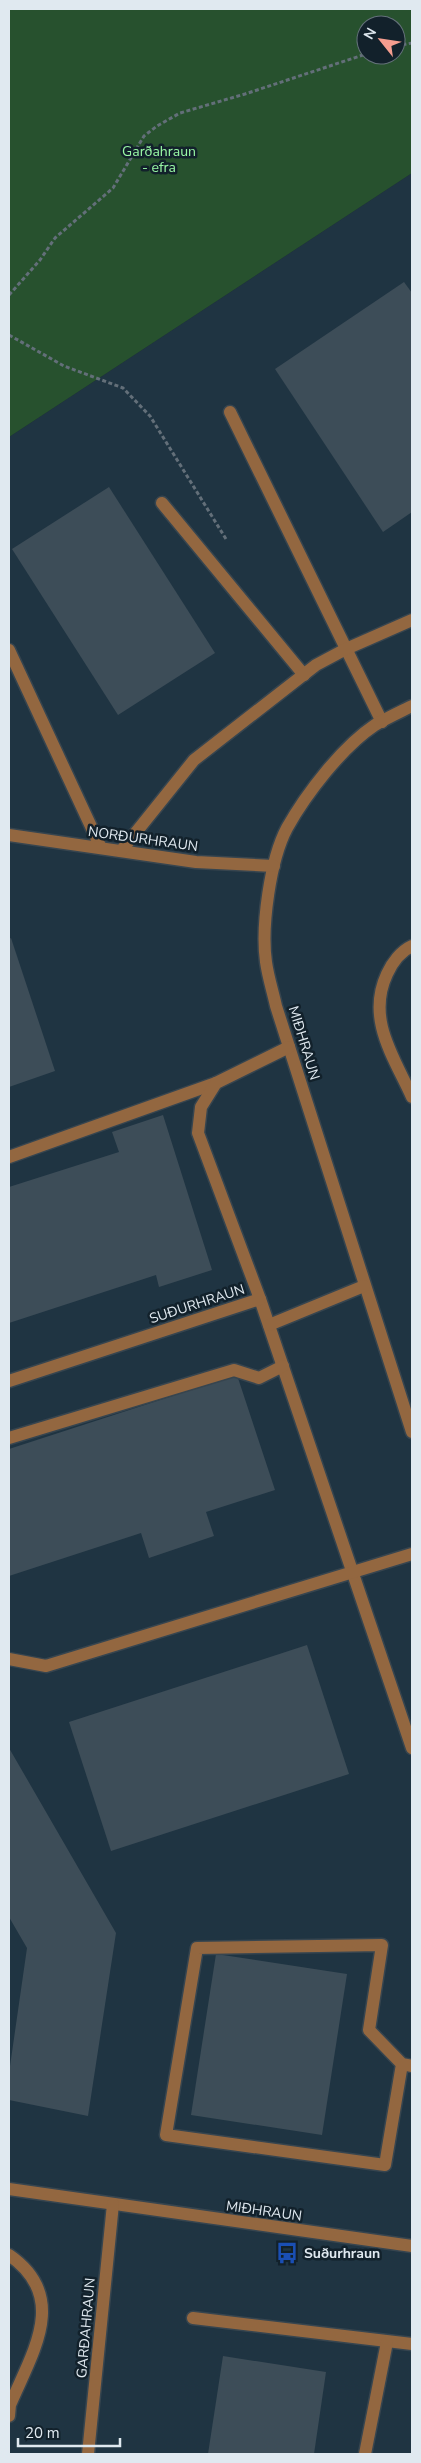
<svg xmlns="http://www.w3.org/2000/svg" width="421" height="2463" font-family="'Nunito Sans',sans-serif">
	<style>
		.built { fill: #1f3442 }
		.green { fill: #27512e; fill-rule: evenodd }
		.building { fill: #3d4d58 }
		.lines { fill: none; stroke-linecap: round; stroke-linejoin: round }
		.minor-casing { stroke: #37454f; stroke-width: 15 }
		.path { stroke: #636f79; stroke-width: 3; stroke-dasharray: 4 2.5; stroke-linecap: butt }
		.minor { stroke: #936740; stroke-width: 12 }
		.labels { text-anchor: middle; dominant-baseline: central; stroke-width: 5; stroke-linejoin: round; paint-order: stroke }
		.park-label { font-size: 14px; fill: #98f6a4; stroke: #12212b }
		.street-label { font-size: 14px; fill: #e0e9f0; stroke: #12212b }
		.poi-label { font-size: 14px; font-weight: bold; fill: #e0e9f0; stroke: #12212b; text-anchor: start }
	</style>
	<rect width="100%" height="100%" fill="#1c2a35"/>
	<path class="built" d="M412,173V2454H9V437Z"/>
	<path class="green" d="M9,9H412V173L9,437ZM366,25H396V55H366Z"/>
	<g class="building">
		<path d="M404,282L412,293V512L383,532L275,369Z"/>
		<path d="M109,487L215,653L118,715L12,549Z"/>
		<path d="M11,938L55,1071L9,1087V939Z"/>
		<path d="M163,1115L212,1270L159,1287L156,1275L9,1323V1187L119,1152L112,1132Z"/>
		<path d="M237,1375L275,1490L206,1512L214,1536L149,1558L141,1533L9,1576V1449Z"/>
		<path d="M307,1645L349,1774L111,1851L69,1722Z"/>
		<path d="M9,1748L116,1933L88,2116L9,2100V2073L27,1948L9,1917Z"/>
		<path d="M216,1954L347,1974L322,2135L191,2115Z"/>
		<path d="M223,2356L326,2372L314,2454H208Z"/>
	</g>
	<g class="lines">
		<g class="minor-casing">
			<g id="minor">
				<path d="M230,412L382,722"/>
				<path d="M162,503L304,675"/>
				<path d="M9,650L101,848"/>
				<path d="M412,706C400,712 387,718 375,725C342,747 306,794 287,828C270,860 261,927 266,962C268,977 273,992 276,1006L412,1432"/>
				<path d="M9,835L196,862L274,866"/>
				<path d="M121,851L194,760L316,665L346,649L412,620"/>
				<path d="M412,946C401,951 392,963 387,974C366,1019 394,1057 412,1097"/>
				<path d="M9,1157L216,1083"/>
				<path d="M260,1299L412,1748"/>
				<path d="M269,1325L364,1286"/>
				<path d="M9,1381L260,1299L198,1133L201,1107L216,1083L289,1047"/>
				<path d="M9,1438L234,1370L259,1378L283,1366"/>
				<path d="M9,1659L46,1666L412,1554"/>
				<path d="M402,2064L385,2165L166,2135L197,1948L382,1945L369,2030L402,2064L412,2066"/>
				<path d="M9,2189L412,2246"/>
				<path d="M9,2255C70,2297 32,2353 10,2405L9,2416"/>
				<path d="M193,2318L412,2344"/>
				<path d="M88,2454L113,2204"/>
				<path d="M365,2454L387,2342"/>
			</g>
		</g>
		<g class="path">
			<path d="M396,46L412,43"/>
			<path d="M9,295L40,260L55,238L113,188L144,136L157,126L180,113L245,94L366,54"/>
			<path d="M9,335L64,366L123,388L150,416L226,539"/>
		</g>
		<use href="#minor" class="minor"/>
	</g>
	<defs>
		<g id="bus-bare" transform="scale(1.725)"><path d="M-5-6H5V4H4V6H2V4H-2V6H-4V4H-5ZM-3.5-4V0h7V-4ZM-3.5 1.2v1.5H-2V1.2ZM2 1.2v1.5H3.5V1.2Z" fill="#1a4fb4" stroke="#12212b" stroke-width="2.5" paint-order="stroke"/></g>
	</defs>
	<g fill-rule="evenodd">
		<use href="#bus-bare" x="287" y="2253"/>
	</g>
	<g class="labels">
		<g class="park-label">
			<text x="159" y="151">Garðahraun<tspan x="159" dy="16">- efra</tspan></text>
		</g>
		<g class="street-label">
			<text transform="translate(143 839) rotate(8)">NORÐURHRAUN</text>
			<text transform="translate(304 1043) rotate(73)">MIÐHRAUN</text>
			<text transform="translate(197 1304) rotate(-18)">SUÐURHRAUN</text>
			<text transform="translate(264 2211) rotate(8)">MIÐHRAUN</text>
			<text transform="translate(86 2328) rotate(-85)">GARÐAHRAUN</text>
		</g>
		<g class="poi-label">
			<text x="304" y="2253">Suðurhraun</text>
		</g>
	</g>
	<rect width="421" height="2463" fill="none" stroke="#e0e9f0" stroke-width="20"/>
	<g transform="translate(381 40) rotate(300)"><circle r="24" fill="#12212b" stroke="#64717a"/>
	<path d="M0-4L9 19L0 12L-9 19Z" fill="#f59d8f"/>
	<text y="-8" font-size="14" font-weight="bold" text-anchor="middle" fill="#e0e9f0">N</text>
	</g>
	<path d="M18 2438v8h102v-8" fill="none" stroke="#e0e9f0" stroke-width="2.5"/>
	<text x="25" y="2438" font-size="15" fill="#e0e9f0" stroke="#12212b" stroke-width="4" paint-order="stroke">20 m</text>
</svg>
